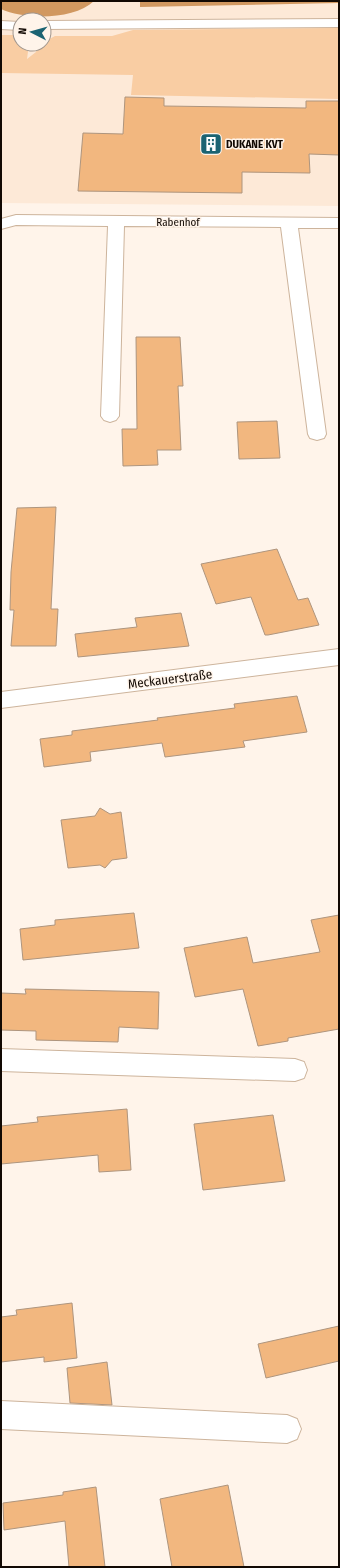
<svg xmlns="http://www.w3.org/2000/svg" width="340" height="1568" font-family="'Fira Sans Condensed',sans-serif">
	<style>
		.built { fill: #fde9d7; fill-rule: evenodd }
		.green { fill: #f9cda3 }
		.water { fill: #d19860 }
		.building { fill: #f2b77f; stroke: #ae957e }
		.lines { fill: none; stroke-linecap: round; stroke-linejoin: round }
		.minor-casing { stroke: #cdb49c; stroke-width: 2 }
		.minor { fill: #fff; fill-rule: evenodd }
		.labels { text-anchor: middle; dominant-baseline: central; stroke-width: 3; stroke-linejoin: round; paint-order: stroke }
		.far-poi-label { font-size: 11px; font-weight: bold; fill: #120903; stroke: #fff4ea; text-anchor: start }
		.far-street-label { font-size: 11px; fill: #120903; stroke: #fff4ea }
		.street-label { font-size: 13px; fill: #120903; stroke: #fff4ea }
	</style>
	<rect width="100%" height="100%" fill="#fff4ea"/>
	<path class="built" d="M1,1H339V206L1,203ZM20,20H44V44H20Z"/>
	<path class="green" d="M339,28V99L131,95L133,75L1,73V35H20V44H29L27,59L36,52L37,46L44,44V42L55,36H112L133,30Z"/>
	<g class="water">
		<path d="M1,1H94C74,20 25,20 1,9Z"/>
		<path d="M140,1H339V3L140,7Z"/>
	</g>
	<g class="building">
		<path d="M125,97L164,98V106L306,108V101H339V155L309,154L310,173L242,172V193L78,191L83,133L123,134Z"/>
		<path d="M136,337H180L183,386H178L181,450H157L158,465L123,466L122,429H137Z"/>
		<path d="M277,421L280,458L239,459L237,422Z"/>
		<path d="M56,507L51,609H58L56,646H11L14,610H10L11,572L17,508Z"/>
		<path d="M277,549L298,600L308,598L319,625L268,635H265L251,597L216,604L201,564Z"/>
		<path d="M181,613L189,646L78,657L75,634L137,627L135,618Z"/>
		<path d="M297,696L307,732L243,741L245,747L165,757L162,743L90,752L91,761L44,767L40,739L72,735V731L158,720L157,718L235,708L234,704Z"/>
		<path d="M100,808L110,814L121,812L127,858L112,860L105,868L100,865L68,868L61,820L95,816Z"/>
		<path d="M134,913L139,948L23,960L20,929L55,925V920Z"/>
		<path d="M339,915V1029L288,1038V1041L258,1046L243,989L195,997L184,948L247,937L253,963L320,952L311,920Z"/>
		<path d="M25,989L159,992L158,1029L119,1027L118,1042L36,1040V1031L1,1030V993L26,994Z"/>
		<path d="M127,1109L131,1170L99,1172L98,1155L1,1164V1126L38,1122L37,1117Z"/>
		<path d="M273,1115L285,1181L203,1190L194,1124Z"/>
		<path d="M72,1303L77,1358L44,1362V1357L1,1362V1317L17,1315L16,1310Z"/>
		<path d="M339,1326V1361L266,1378L258,1344Z"/>
		<path d="M107,1362L112,1405L70,1403L67,1368Z"/>
		<path d="M228,1485L244,1567H172L160,1499Z"/>
		<path d="M96,1487L105,1567H69L65,1521L4,1530L3,1503L63,1495V1492Z"/>
	</g>
	<g class="lines">
		<g class="minor-casing">
			<g id="minor">
				<path d="M339,19V27L44,29V21Z"/>
				<path d="M1,21L20,22V30L1,29Z"/>
				<path d="M16,215L339,218V228H298L326,434L324,438L317,440L310,438L308,434L281,227L124,226L119,416L116,420L110,422L104,420L101,416L108,226L16,225L1,229V219Z"/>
				<path d="M339,649V665L1,708V692Z"/>
				<path d="M1,1049L295,1059L304,1062L307,1070L304,1078L295,1081L1,1071Z"/>
				<path d="M1,1401L287,1415L297,1419L301,1429L297,1439L287,1443L1,1429Z"/>
			</g>
		</g>
		<use href="#minor" class="minor"/>
	</g>
	<defs>
		<g id="building-square" transform="scale(1.15)"><rect x="-9" y="-9" width="18" height="18" rx="4" fill="#1b6372" stroke="#fff4ea"/><path d="M-4-6H4V6H1V3H-1V6H-4ZM-2.5-4.3h1.7v1.8h-1.7ZM.8-4.3h1.7v1.8H.8ZM-2.5-1h1.7V.8h-1.7ZM.8-1h1.7V.8H.8Z" fill="#fff"/></g>
	</defs>
	<g fill-rule="evenodd">
		<use href="#building-square" x="211" y="144"/>
	</g>
	<g class="labels">
		<g class="far-poi-label">
			<text x="226" y="144">DUKANE KVT</text>
		</g>
		<g class="far-street-label">
			<text x="178" y="222">Rabenhof</text>
		</g>
		<g class="street-label">
			<text transform="translate(170 679) rotate(-7)">Meckauerstraße</text>
		</g>
	</g>
	<rect width="340" height="1568" fill="none" stroke="#120903" stroke-width="4"/>
	<g transform="translate(32 32) rotate(276)"><circle r="19" fill="#fff4ea" stroke="#a0968e"/>
	<path d="M0-3L7 15L0 10L-7 15Z" fill="#1b6372"/>
	<text y="-6" font-size="11" font-weight="bold" text-anchor="middle" fill="#120903">N</text>
	</g>
</svg>
